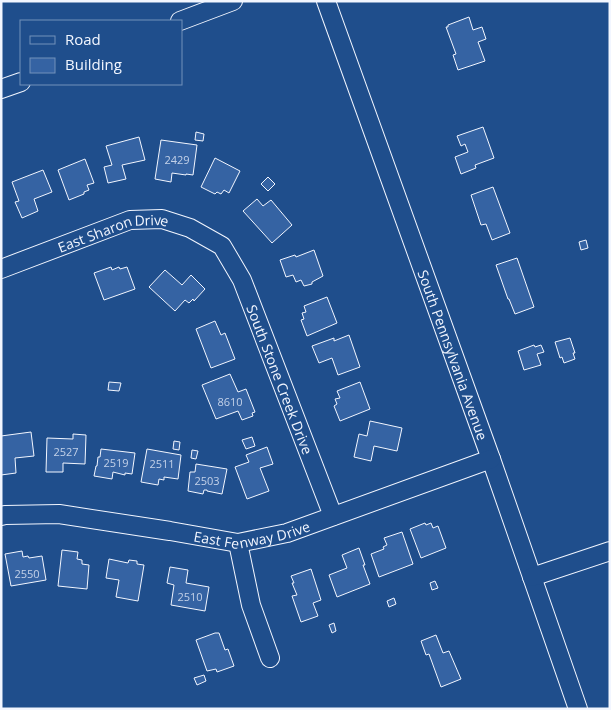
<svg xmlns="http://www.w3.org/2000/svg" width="611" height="710" font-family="'Open Sans',sans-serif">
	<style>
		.building { fill: #3563a3; stroke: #f2f6ff }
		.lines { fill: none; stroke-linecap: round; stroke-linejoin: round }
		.minor-casing { stroke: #f2f6ff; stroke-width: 20 }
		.minor { stroke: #1f4e8c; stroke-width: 18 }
		.labels { text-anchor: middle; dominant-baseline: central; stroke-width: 4; stroke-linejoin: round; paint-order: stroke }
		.number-label { font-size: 11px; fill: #c3d1e8 }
		.street-label { font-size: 14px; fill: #f2f6ff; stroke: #1f4e8c }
	</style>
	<rect width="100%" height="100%" fill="#1f4e8c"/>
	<g class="building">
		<path d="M469,17L473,30L482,27L486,39L478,42L485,61L458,70L453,55L456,54L446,27H448V25Z"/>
		<path d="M483,127L494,158L475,165L476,168L461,174L455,157L468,152L465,144L461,146L457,136Z"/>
		<path d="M196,132L204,134L203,141L195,140Z"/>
		<path d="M139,137L145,160L122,165L126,179L108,183L104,167L112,165L106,146Z"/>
		<path d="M161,140L197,145L193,175L186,174V175L172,173L171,182L155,179Z"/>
		<path d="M215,158L240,171L229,193L224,190L221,194L217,192L215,194L201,187Z"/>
		<path d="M85,159L94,183L87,185L89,190L84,192V194L69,200L58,170Z"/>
		<path d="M43,170L52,192L34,199L38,211L22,218L15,202L19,201L12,182Z"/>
		<path d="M268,177L275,184L268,191L261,184Z"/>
		<path d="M493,187L510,233L492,240L486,224L481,225L471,195Z"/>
		<path d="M257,199L263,206L271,200L292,225L272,243L243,211Z"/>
		<path d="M586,240L588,248L581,250L579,242Z"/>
		<path d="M314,250L323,276L312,282V284L304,286L301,280L296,282L293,275L286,277L280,260L295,255L296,257Z"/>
		<path d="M517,258L534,307L515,314L509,299H508L496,265Z"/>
		<path d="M111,267L112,270L119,267L120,269L127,267L135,289L104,300L94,273Z"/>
		<path d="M165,270L182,285L191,275L205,289L194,301L193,299L189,303L185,300L175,311L149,287Z"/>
		<path d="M327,297L337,323L307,336L301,320L304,319L302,313L306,312L304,306Z"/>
		<path d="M215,321L221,335L225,333L235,359L211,368L196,329Z"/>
		<path d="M349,335L360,367L338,375L332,358L319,363L312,346L334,338V341Z"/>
		<path d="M570,338L575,353H573L575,359L564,363L562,357L560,358L555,342Z"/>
		<path d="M534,345L535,347L541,345L544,352L537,354L541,365L524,370L518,351Z"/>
		<path d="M230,374L238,392L246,389L255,412L252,413L253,416L242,420L238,411L216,419L202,385Z"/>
		<path d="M109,382L121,383L119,391L108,390Z"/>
		<path d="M360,382L370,409L340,421L334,406L337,404L335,399L340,398L337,391Z"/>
		<path d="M370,421L402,428L397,451L374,446L371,461L354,457L359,434L367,436Z"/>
		<path d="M31,432L34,456L15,458L16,473L1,475V436Z"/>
		<path d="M73,434L86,435L85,464L63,463V472H46L47,438L73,439Z"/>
		<path d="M252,437L255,446L246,449L242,440Z"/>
		<path d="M174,441L180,442L179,450L173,449Z"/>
		<path d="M267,447L273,464L260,468L269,491L247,499L235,467L249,462L246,455Z"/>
		<path d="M101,449L135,453L132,474L125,473V475L113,472L112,479L94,476L96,466H97L98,457H100Z"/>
		<path d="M147,449L181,455L178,479L164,477V480L159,479L158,485L141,482Z"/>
		<path d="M192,450L198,451L196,459L191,458Z"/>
		<path d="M196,464L227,469L222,494L207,491V490H204L203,494L188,491L190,472H195Z"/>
		<path d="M425,523L426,525L431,523L433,528L438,526L446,548L421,558L410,529Z"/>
		<path d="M402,532L413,564L379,577L371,554L384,549L383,547L387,545L384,538Z"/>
		<path d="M359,548L365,565H363L370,584L337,597L329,575L347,568L342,555Z"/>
		<path d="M62,550L78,552L77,559L82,560V564L89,565L87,589L58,586Z"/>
		<path d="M22,551L23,557L28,556L29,558L42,556L46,580L11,586L5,554Z"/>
		<path d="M109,559L128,563L129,560L137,561V564L144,565L138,601L116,597L119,580L106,578Z"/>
		<path d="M170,567L188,570L186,583L209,587L205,611L171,605L174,585L167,583Z"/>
		<path d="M311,569L321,600L313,603L318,616L301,622L292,596L297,595L292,583H294L291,576Z"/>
		<path d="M435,581L438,588L432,590L430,583Z"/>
		<path d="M394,598L396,604L389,607L387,601Z"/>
		<path d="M334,623L336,631L332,633L329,625Z"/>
		<path d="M215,633H219L225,650L228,649L234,666L217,672L216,669L207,671L196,640Z"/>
		<path d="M436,635L443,653L449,651L461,679L441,687L429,654L426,655L421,641Z"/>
		<path d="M204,675L206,681L197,685L194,678Z"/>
	</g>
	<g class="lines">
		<g class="minor-casing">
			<g id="minor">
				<path id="s1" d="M326,1L491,459L578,709"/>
				<path d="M180,21L233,1"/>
				<path d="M1,89L21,82"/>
				<path id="s2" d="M1,269L130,220L162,219L190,228L222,246L242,280L333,516"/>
				<path id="s3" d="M1,516L5,515L59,514L170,531L238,543L287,533L491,459"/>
				<path d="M238,543L251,605L270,658"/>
				<path d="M532,577L610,551"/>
			</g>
		</g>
		<use href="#minor" class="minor"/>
	</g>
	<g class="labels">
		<g class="number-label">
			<text x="177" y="159">2429</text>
			<text x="230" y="401">8610</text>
			<text x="66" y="451">2527</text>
			<text x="116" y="462">2519</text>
			<text x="162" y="463">2511</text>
			<text x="207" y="480">2503</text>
			<text x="27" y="573">2550</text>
			<text x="190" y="596">2510</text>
		</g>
		<g class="street-label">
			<text stroke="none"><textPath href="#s2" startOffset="119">East Sharon Drive</textPath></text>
			<text stroke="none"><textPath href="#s1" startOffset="376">South Pennsylvania Avenue</textPath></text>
			<text stroke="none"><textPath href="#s2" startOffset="382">South Stone Creek Drive</textPath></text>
			<text stroke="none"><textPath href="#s3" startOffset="254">East Fenway Drive</textPath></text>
		</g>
	</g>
	<rect width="611" height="710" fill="none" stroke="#f2f6ff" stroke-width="5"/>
	<rect x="20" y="20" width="162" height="65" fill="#1f4e8c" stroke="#7391ba"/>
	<rect x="30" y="36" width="25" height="8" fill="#1f4e8c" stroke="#7391ba"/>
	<text x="65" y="45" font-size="15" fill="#f2f6ff">Road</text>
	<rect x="30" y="58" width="25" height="15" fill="#3563a3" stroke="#7391ba"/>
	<text x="65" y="70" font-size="15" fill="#f2f6ff">Building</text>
</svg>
